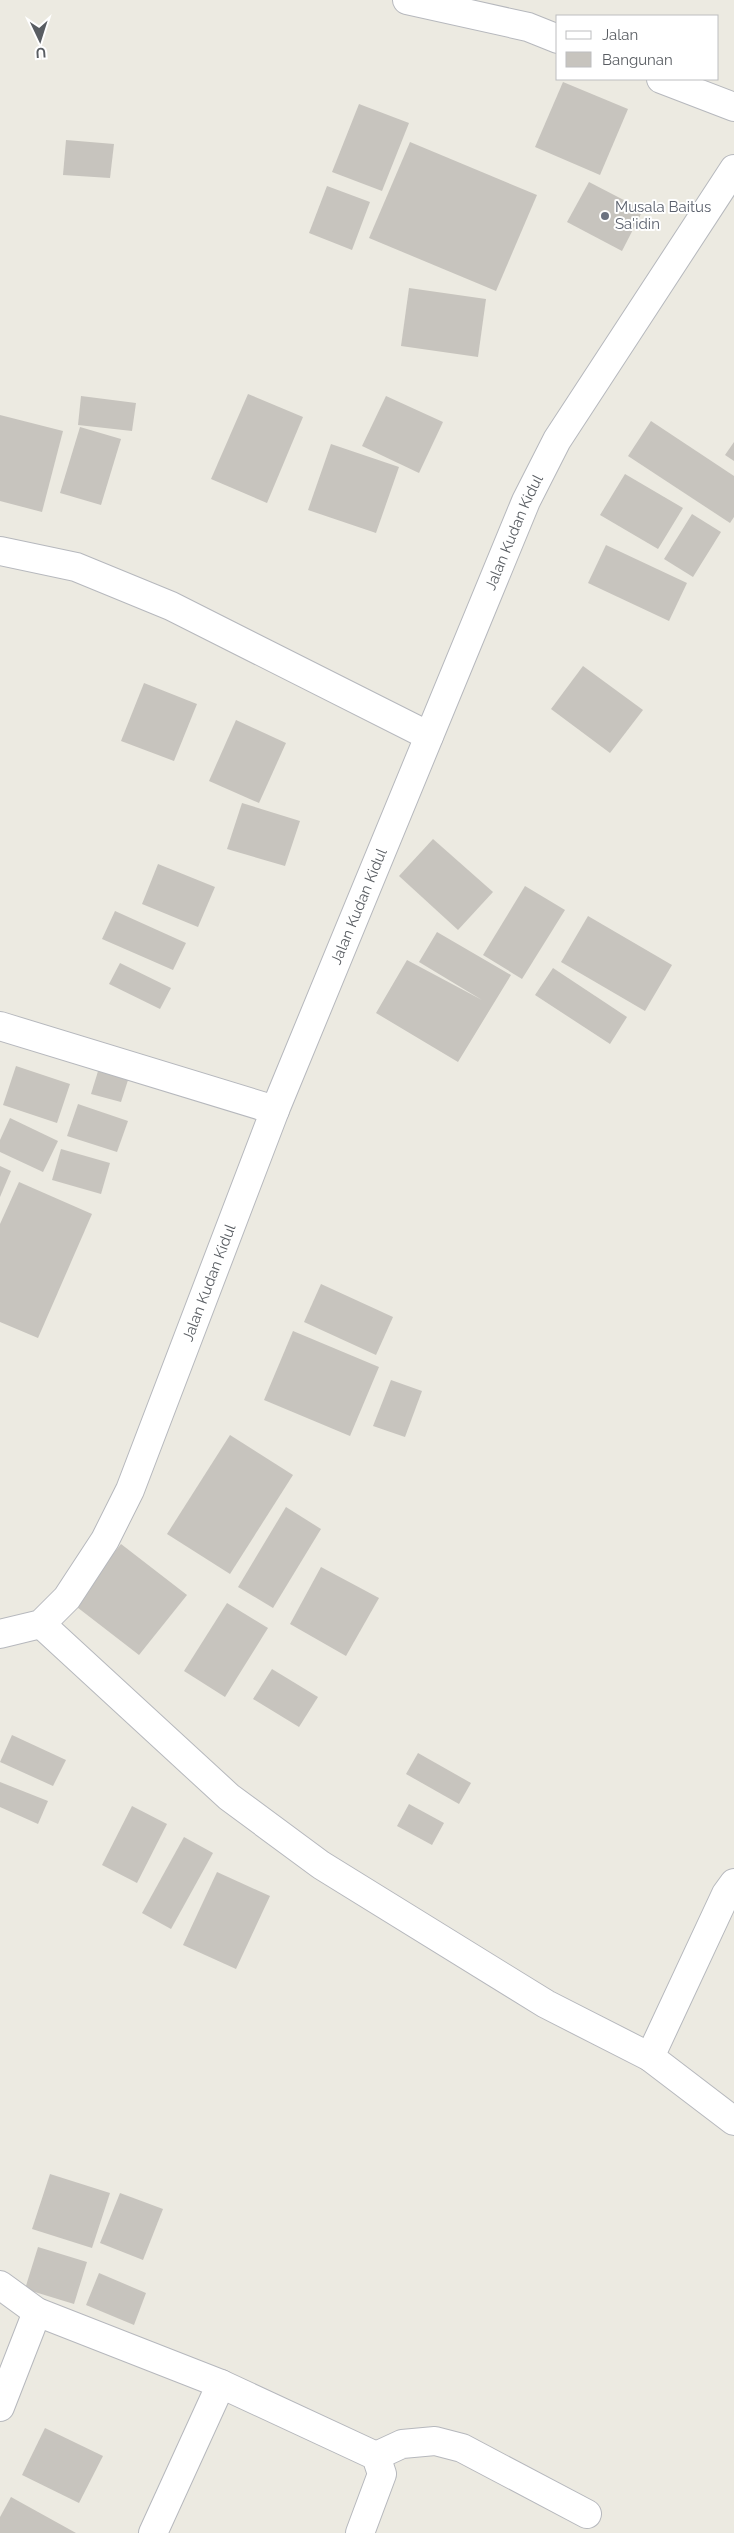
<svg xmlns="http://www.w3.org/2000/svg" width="734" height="2533" font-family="Raleway,sans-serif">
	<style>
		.building { fill: #c7c4be }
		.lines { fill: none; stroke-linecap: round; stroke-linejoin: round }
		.minor-casing { stroke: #b6b8bd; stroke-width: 30 }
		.minor { stroke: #fff; stroke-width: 28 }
		.worship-dot { fill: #6b7280; stroke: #fff; stroke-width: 2 }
		.labels { text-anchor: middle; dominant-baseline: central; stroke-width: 4; stroke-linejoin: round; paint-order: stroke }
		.worship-label { font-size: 15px; fill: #5b616d; stroke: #fff; text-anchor: start }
		.street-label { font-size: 15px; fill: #595d62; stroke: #fff }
	</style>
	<rect width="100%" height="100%" fill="#eceae1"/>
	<g class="building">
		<path d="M563,82L628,109L600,175L535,147Z"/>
		<path d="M359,104L409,123L382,191L332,172Z"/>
		<path d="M66,140L114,144L110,178L63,175Z"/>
		<path d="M410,142L537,195L496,291L369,238Z"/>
		<path d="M589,182L643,210L622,251L567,222Z"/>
		<path d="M327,186L370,202L352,250L309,233Z"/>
		<path d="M409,288L486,299L478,357L401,346Z"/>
		<path d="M248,394L303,417L267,503L211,479Z"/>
		<path d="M81,396L136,403L132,431L78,425Z"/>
		<path d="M386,396L443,422L419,473L362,446Z"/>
		<path d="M0,415L63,431L42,512L0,501Z"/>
		<path d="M651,421L734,476V517L730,523L628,456Z"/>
		<path d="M80,427L121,439L101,505L60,493Z"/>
		<path d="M734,442V461L725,455Z"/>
		<path d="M331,444L399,467L376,533L308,510Z"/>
		<path d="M625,474L683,508L658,549L600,515Z"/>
		<path d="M692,514L721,532L693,577L664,559Z"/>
		<path d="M606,545L687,583L669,621L588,583Z"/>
		<path d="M583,666L643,710L610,753L551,709Z"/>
		<path d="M144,683L197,704L174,761L121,741Z"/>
		<path d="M236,720L286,743L259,803L209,781Z"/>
		<path d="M242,803L300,821L285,866L227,849Z"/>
		<path d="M433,839L493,892L458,930L399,876Z"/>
		<path d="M158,864L215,887L198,927L142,904Z"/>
		<path d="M525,886L565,910L522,979L483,955Z"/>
		<path d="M115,911L186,943L173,970L102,939Z"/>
		<path d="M588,916L672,965L645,1011L561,962Z"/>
		<path d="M437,932L511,975L458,1062L376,1013L407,960L482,1000L419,962Z"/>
		<path d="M120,963L171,988L160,1009L109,984Z"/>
		<path d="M553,968L627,1017L610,1044L535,995Z"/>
		<path d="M16,1066L70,1084L57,1123L3,1105Z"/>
		<path d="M99,1068L129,1077L121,1102L91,1094Z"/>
		<path d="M78,1104L128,1121L117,1152L67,1136Z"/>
		<path d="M10,1118L58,1141L43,1172L0,1152V1140Z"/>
		<path d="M61,1149L110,1163L101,1194L52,1180Z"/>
		<path d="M0,1166L11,1171L0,1197Z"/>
		<path d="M19,1182L92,1214L38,1338L0,1322V1224Z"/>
		<path d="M321,1284L393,1317L376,1355L304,1322Z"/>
		<path d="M293,1331L379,1367L350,1436L264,1400Z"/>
		<path d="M391,1380L422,1391L405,1437L373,1426Z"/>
		<path d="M230,1435L293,1475L230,1574L167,1534Z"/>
		<path d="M286,1507L321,1529L273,1608L238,1587Z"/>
		<path d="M121,1544L187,1595L139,1655L73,1604Z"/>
		<path d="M321,1567L379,1598L346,1656L290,1624Z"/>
		<path d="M227,1603L268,1628L225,1697L184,1671Z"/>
		<path d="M272,1669L318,1697L299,1727L253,1699Z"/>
		<path d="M12,1735L66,1760L53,1786L0,1762Z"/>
		<path d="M418,1753L471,1783L459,1804L406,1774Z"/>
		<path d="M0,1782L48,1801L38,1824L0,1807Z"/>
		<path d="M409,1804L444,1823L432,1845L397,1826Z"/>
		<path d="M132,1806L167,1824L137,1883L102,1865Z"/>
		<path d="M184,1837L213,1853L171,1929L142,1913Z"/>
		<path d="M217,1872L270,1896L236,1969L183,1945Z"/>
		<path d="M50,2174L110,2193L92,2248L32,2229Z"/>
		<path d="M120,2193L163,2209L143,2260L100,2243Z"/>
		<path d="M38,2247L87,2262L74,2304L25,2289Z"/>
		<path d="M99,2273L146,2293L134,2325L86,2305Z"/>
		<path d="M45,2428L103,2456L79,2503L22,2475Z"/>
		<path d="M11,2497L76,2533H0V2517Z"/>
	</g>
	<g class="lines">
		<g class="minor-casing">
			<g id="minor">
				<path d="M407,0L528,27L558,39"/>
				<path d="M661,79L734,107"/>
				<path d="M0,551L76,567L171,606L429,736"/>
				<path d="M0,1026L275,1110"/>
				<path d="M41,1624L229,1797L321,1865L546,2004L650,2057L734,2121"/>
				<path id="s1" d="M0,1634L41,1624L67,1598L105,1540L130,1490L275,1110L526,501L557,440L734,169"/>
				<path d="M650,2057L726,1894L734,1883"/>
				<path d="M0,2285L37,2312L221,2384L376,2456L382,2474L360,2533"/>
				<path d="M0,2407L37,2312"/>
				<path d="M376,2456L402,2444L435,2441L462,2448L587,2514"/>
				<path d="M153,2533L221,2384"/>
			</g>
		</g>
		<use href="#minor" class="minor"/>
	</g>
	<circle class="worship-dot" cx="605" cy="216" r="5"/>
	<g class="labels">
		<g class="worship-label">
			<text x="615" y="207">Musala Baitus<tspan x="615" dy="17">Sa'idin</tspan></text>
		</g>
		<g class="street-label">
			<text stroke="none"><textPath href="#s1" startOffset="1236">Jalan Kudan Kidul</textPath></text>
			<text stroke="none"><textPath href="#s1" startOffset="831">Jalan Kudan Kidul</textPath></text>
			<text stroke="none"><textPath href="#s1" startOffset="426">Jalan Kudan Kidul</textPath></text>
		</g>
	</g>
	<rect x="556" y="15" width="162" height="65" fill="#ffffff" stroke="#bdbec0"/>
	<rect x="566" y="31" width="25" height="8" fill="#ffffff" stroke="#bdbec0"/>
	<text x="602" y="40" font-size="15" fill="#595d62">Jalan</text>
	<rect x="566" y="52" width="25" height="15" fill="#c7c4be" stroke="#bdbec0"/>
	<text x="602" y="65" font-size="15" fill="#595d62">Bangunan</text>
	<g transform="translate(40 40) rotate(176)" stroke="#ffffff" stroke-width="4" paint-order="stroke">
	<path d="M0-4L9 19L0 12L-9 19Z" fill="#595d62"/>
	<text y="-8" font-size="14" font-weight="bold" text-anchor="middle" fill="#595d62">U</text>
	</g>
</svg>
